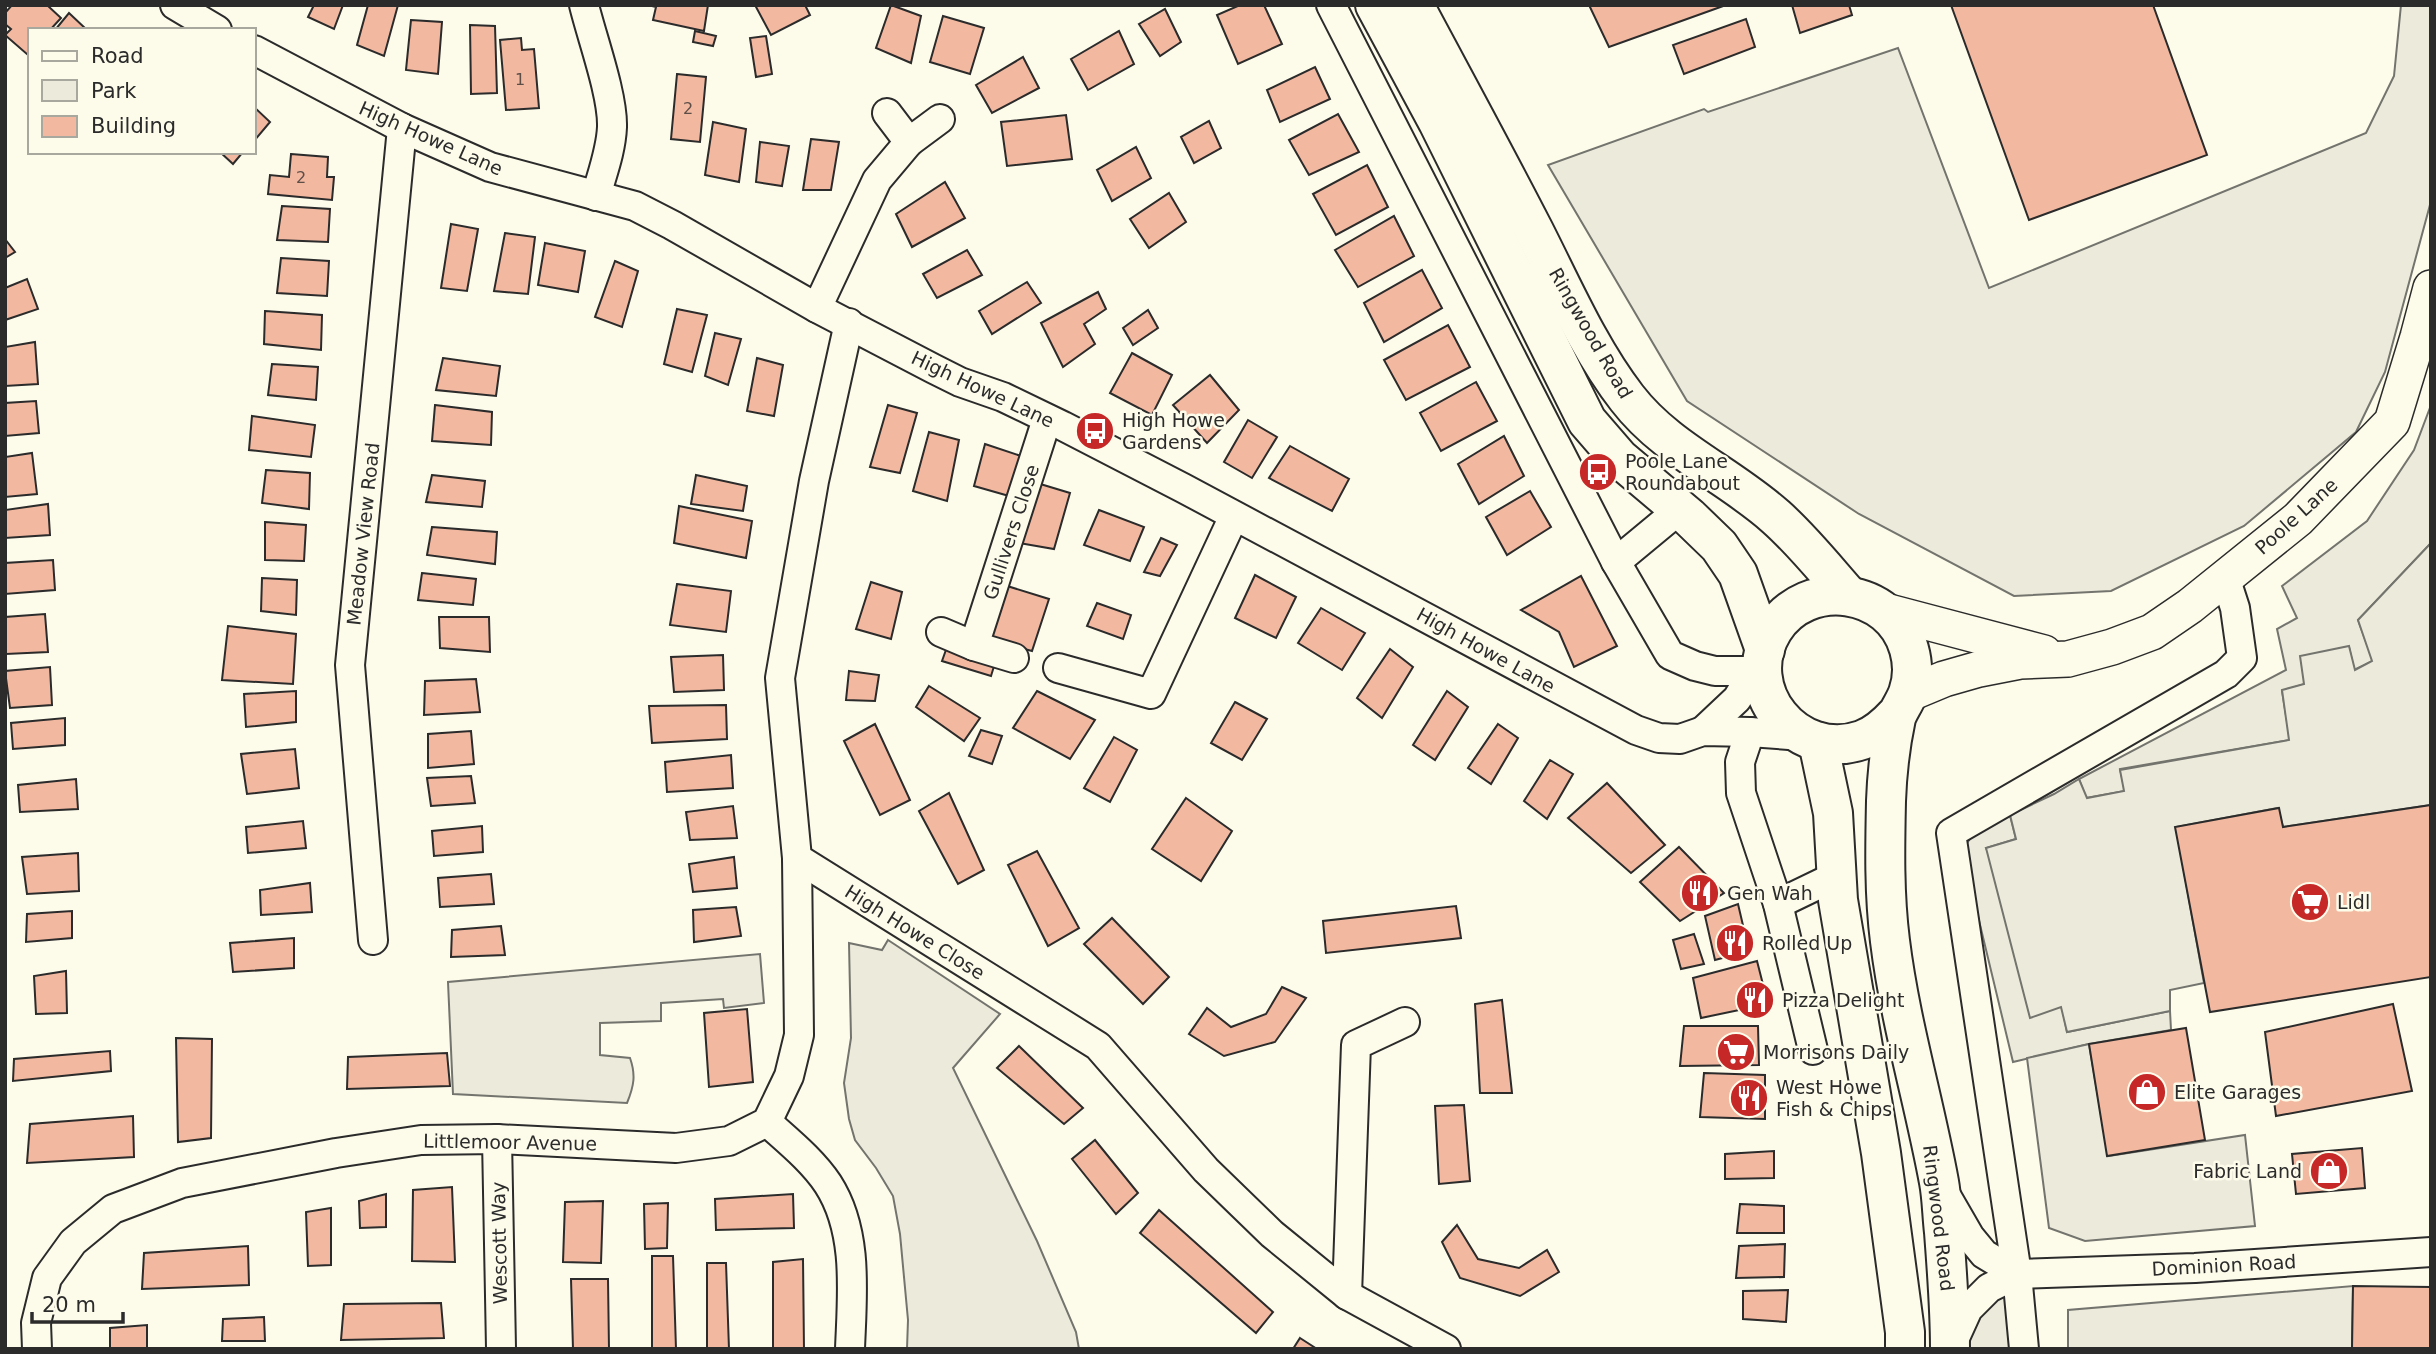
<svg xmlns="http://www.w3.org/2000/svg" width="2436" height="1354" font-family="'DejaVu Sans',sans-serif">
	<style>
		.green { fill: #ecebdb; stroke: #74746e; stroke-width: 2 }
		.parking { fill: #eceadb; stroke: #74746e; stroke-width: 2 }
		.building { fill: #f2b8a0; stroke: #2b2b2b; stroke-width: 2 }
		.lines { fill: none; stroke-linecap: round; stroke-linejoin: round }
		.minor-casing { stroke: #2b2b2b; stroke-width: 32 }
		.tertiary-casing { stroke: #2b2b2b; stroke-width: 38 }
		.trunk-casing { stroke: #2b2b2b; stroke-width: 42 }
		.minor { stroke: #fdfbea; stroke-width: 28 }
		.tertiary { stroke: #fdfbea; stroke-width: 35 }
		.trunk { stroke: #fdfbea; stroke-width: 38 }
		.labels { text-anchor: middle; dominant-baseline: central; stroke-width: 5; stroke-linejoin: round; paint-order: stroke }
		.number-label { font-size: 16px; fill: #5d4e48 }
		.street-label { font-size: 19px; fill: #2b2b2b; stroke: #fdfbea }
		.poi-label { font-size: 19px; fill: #2b2b2b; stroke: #fdfbea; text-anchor: start }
	</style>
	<rect width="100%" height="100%" fill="#fdfbea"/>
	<g class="green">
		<path d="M2401,5H2431V201L2385,372L2356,432L2244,526L2111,591L2014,596L1859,514L1687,401L1548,165L1704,109L1708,112L1898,48L1989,288L2366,133L2394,76Z"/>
		<path d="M2431,405V543L2358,620L2373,661L2354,670L2349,647L2305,684L2282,691L2290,740L2120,769L2125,791L2086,798L2079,779L2286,670L2277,629L2297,618L2282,586L2367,521L2414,450Z"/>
		<path d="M2010,815L2016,839L1986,848L2062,1007L2067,1032L2170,1011L2171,1030L2089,1044L2013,1062L1963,854C1969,829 1989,826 2010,815Z"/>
		<path d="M888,940L1000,1014L953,1068L1037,1241L1076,1332L1079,1349H907L908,1320L900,1234L893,1196L876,1168L855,1140L849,1119L844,1083L851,1038L849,943L882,950Z"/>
		<path d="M760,954L764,1003L724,1008L723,999L661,1003V1021L600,1023V1055L630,1058C636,1075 634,1086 627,1103L453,1094L448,982Z"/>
		<path d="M2017,1274L2024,1349H1950Z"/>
	</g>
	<g class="parking">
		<path d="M2431,543V805L2283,827L2278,808L2176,827L2204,983L2170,990V1011L2067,1032L2061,1007L2030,1018L1986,848L2016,839L2010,815L2054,794L2079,779L2087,798L2124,791L2120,770L2289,740L2282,690L2304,684L2300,656L2349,646L2355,670L2372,661L2358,620Z"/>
		<path d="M2089,1044L2108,1156L2245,1135L2255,1226L2085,1241L2049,1228L2027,1058Z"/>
		<path d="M2353,1286L2352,1349H2068V1310Z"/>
	</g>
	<g class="building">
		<path d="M12,5H47L61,18L50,30H30V53L28,55L5,35L11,29L5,24V13Z"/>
		<path d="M314,5H343L334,29L308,17Z"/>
		<path d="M368,5H398L384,56L357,45Z"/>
		<path d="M648,5H708L704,31L653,20L656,7Z"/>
		<path d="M755,5H805L810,15L771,35Z"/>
		<path d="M891,5L921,16L911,63L876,48Z"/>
		<path d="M1240,5H1264L1282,44L1238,64L1217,15Z"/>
		<path d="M1589,5H1726L1609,47Z"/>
		<path d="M1792,5H1849L1852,15L1800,33Z"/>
		<path d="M1951,5H2153L2207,155L2029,220Z"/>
		<path d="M1165,9L1181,42L1160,56L1139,24Z"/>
		<path d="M69,13L87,30H55Z"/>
		<path d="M943,16L984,28L970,74L930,62Z"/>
		<path d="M1746,19L1755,47L1684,74L1673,45Z"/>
		<path d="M411,20L442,22L438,74L406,70Z"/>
		<path d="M470,25L495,26L497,93L471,94Z"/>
		<path d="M695,31L716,36L713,46L693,42Z"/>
		<path d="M1119,31L1134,64L1088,90L1071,59Z"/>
		<path d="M766,36L772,74L756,77L750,38Z"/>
		<path d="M521,38L522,50L534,49L539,108L506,110L500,40Z"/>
		<path d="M1023,57L1039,88L992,113L976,85Z"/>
		<path d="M1315,67L1330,99L1280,122L1267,90Z"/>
		<path d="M677,74L706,77L700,142L671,139Z"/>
		<path d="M254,107L270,122L254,141Z"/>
		<path d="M1338,114L1359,152L1309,175L1289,140Z"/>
		<path d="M1066,115L1072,159L1007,166L1001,122Z"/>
		<path d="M1209,121L1221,148L1194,163L1181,137Z"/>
		<path d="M713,122L746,129L739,182L705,175Z"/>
		<path d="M811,139L839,142L831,190H803Z"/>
		<path d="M760,142L789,146L782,186L756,182Z"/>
		<path d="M1136,147L1151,178L1112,201L1097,170Z"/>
		<path d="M220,152H243L233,164Z"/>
		<path d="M291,154L328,157L327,177H334L332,200L268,194L270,175L289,177Z"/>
		<path d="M1367,165L1388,207L1336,235L1313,194Z"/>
		<path d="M945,182L965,218L912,247L896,214Z"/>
		<path d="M1169,193L1186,222L1149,248L1130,219Z"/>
		<path d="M282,206L330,209L328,242L277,240Z"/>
		<path d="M1394,216L1414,256L1358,287L1335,250Z"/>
		<path d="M451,224L478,229L467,291L441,288Z"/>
		<path d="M505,233L535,237L528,294L494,291Z"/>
		<path d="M5,239L15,252L5,258Z"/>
		<path d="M545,243L585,251L578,292L538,285Z"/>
		<path d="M967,250L982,275L937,298L923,274Z"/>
		<path d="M281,258L329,261L327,296L277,293Z"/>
		<path d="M615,261L638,271L622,327L595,317Z"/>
		<path d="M1422,270L1442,308L1384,342L1364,303Z"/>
		<path d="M27,279L38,309L5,320V288Z"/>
		<path d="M1027,282L1041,303L992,334L979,311Z"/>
		<path d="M1098,292L1106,309L1084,324L1095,344L1063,367L1041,323Z"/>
		<path d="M677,309L707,315L692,372L664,364Z"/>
		<path d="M1148,310L1158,328L1133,345L1123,328Z"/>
		<path d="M265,311L322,315L321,350L264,344Z"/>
		<path d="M1448,325L1470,367L1406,400L1384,360Z"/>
		<path d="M715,333L741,339L728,385L705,376Z"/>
		<path d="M35,342L38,384L5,386V347Z"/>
		<path d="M1132,353L1172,375L1152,415L1110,393Z"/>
		<path d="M443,358L500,366L496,396L436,390Z"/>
		<path d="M757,358L783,365L774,416L747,411Z"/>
		<path d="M272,364L318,367L316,400L268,395Z"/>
		<path d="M1210,375L1239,410L1207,443L1173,405Z"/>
		<path d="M1476,382L1497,421L1441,451L1420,413Z"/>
		<path d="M36,401L39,433L5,436V403Z"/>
		<path d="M435,405L492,412L491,445L432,441Z"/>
		<path d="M888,405L917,413L900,473L870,467Z"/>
		<path d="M252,416L315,425L311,457L249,450Z"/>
		<path d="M1248,420L1277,437L1252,478L1224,462Z"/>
		<path d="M929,432L959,440L947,501L913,491Z"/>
		<path d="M1504,436L1524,476L1479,504L1458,464Z"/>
		<path d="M985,444L1021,456L1009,496L974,486Z"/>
		<path d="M1290,446L1349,479L1332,511L1269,478Z"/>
		<path d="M32,453L37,494L5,497V457Z"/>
		<path d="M266,470L310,473L309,509L262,503Z"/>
		<path d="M432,475L485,481L482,507L426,502Z"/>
		<path d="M696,475L747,486L743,511L691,504Z"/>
		<path d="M1037,483L1070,493L1054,549L1019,543Z"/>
		<path d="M1530,491L1551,527L1507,555L1486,517Z"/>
		<path d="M48,504L50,535L5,538V510Z"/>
		<path d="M679,506L752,521L746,558L674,543Z"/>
		<path d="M1099,510L1144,527L1130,561L1084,545Z"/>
		<path d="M265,522L306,525L304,561L265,560Z"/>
		<path d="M432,527L497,532L495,564L427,555Z"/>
		<path d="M1161,538L1177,545L1160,576L1144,572Z"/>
		<path d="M53,560L55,590L5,594V563Z"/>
		<path d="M422,573L476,579L473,605L418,600Z"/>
		<path d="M1255,575L1296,597L1276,638L1235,618Z"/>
		<path d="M1581,576L1617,646L1574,667L1559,632L1521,610Z"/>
		<path d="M262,578L297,580L296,615L261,611Z"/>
		<path d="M871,582L902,592L891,639L856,629Z"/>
		<path d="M677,584L731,591L726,632L670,625Z"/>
		<path d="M1004,585L1049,599L1032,651L987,639Z"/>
		<path d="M1097,603L1131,615L1123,639L1087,626Z"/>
		<path d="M1321,608L1365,633L1342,670L1298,643Z"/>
		<path d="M45,614L48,652L6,654L5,617Z"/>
		<path d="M439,617H489L490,652L440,648Z"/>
		<path d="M228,626L296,634L293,684L222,680Z"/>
		<path d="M947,647L995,663L991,676L942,661Z"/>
		<path d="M1390,649L1413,667L1382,718L1357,698Z"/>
		<path d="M723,655L724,690L674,692L671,657Z"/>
		<path d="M50,667L52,705L10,708L5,671Z"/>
		<path d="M849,671L879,675L875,701L846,700Z"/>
		<path d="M476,679L480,712L424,715L425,681Z"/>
		<path d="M929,686L980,718L964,741L916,707Z"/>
		<path d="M296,691V722L246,727L244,694Z"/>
		<path d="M1037,691L1095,720L1070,759L1013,728Z"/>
		<path d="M1447,691L1468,707L1435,760L1413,745Z"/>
		<path d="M1235,702L1267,719L1242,760L1211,743Z"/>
		<path d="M726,705L727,739L652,743L649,706Z"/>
		<path d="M65,718V745L13,749L11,723Z"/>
		<path d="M875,724L910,800L880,815L844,741Z"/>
		<path d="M1498,724L1518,738L1491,784L1468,768Z"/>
		<path d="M981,730L1002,736L992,764L969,756Z"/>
		<path d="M471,731L474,764L428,768V734Z"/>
		<path d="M1114,737L1137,750L1110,802L1084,788Z"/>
		<path d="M295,749L299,788L247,794L241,754Z"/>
		<path d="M731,755L733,788L667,792L665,762Z"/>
		<path d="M1550,760L1573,774L1547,819L1524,801Z"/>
		<path d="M471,776L475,803L431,806L427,778Z"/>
		<path d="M76,779L78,809L20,812L18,785Z"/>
		<path d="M1607,783L1665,845L1631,873L1568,818Z"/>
		<path d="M949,793L984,870L958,884L919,811Z"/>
		<path d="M1186,798L1232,831L1201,881L1152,849Z"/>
		<path d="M2431,805V977L2210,1012L2175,827L2279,808L2283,827Z"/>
		<path d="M733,806L737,838L690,840L686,812Z"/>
		<path d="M303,821L306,848L248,853L246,827Z"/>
		<path d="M482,826L483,852L434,856L432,831Z"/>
		<path d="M1679,847L1724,893L1680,921L1640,882Z"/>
		<path d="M1037,851L1079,928L1048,946L1008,865Z"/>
		<path d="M78,853L79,891L27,894L22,857Z"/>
		<path d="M734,857L737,888L693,892L689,864Z"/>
		<path d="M491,874L494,904L440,907L438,878Z"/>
		<path d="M310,883L312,912L261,915L260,890Z"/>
		<path d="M1738,904L1749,951L1715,960L1705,916Z"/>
		<path d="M1456,906L1461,938L1326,953L1323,921Z"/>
		<path d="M736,907L741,936L694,942L693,910Z"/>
		<path d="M72,911V938L26,942L27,914Z"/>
		<path d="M1112,918L1169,977L1143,1004L1084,944Z"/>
		<path d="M501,926L505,955L451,957L452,930Z"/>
		<path d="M1694,934L1704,964L1681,969L1673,940Z"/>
		<path d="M294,938V968L233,972L230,943Z"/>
		<path d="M1757,961L1768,1004L1701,1018L1693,978Z"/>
		<path d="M66,971L67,1013L36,1014L34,976Z"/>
		<path d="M1282,987L1306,998L1275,1042L1224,1056L1189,1034L1207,1008L1231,1027L1266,1014Z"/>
		<path d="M1502,1000L1512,1093H1480L1475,1004Z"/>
		<path d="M2393,1004L2412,1091L2276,1116L2265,1032Z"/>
		<path d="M747,1009L753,1082L709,1087L704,1013Z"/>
		<path d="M1684,1026H1758L1759,1065L1680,1066Z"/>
		<path d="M2186,1028L2205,1140L2107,1156L2089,1044Z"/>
		<path d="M176,1038L212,1039L211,1138L178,1142Z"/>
		<path d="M1019,1046L1083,1108L1064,1124L997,1068Z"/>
		<path d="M110,1051L111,1071L13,1081L14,1059Z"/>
		<path d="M447,1053L450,1086L347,1089L348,1057Z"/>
		<path d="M1704,1073L1765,1075V1119L1700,1117Z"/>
		<path d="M1464,1105L1470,1181L1439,1184L1435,1106Z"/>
		<path d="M133,1116L134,1157L27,1163L30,1124Z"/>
		<path d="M1095,1140L1138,1193L1116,1214L1072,1159Z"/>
		<path d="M2362,1148L2365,1188L2296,1194L2292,1154Z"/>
		<path d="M1774,1151V1178L1725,1179V1154Z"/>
		<path d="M452,1187L455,1262L412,1261L413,1190Z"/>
		<path d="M386,1194V1227L360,1228L359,1201Z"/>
		<path d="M793,1194L794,1228L716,1230L715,1199Z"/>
		<path d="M603,1201L601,1263L563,1262L565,1202Z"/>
		<path d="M668,1203L667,1248L645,1249L644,1204Z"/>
		<path d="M1740,1204L1784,1206V1233H1737Z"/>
		<path d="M331,1208V1265L308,1266L306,1212Z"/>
		<path d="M1159,1210L1273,1312L1256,1333L1140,1233Z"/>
		<path d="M1457,1225L1478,1259L1519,1268L1547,1250L1559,1272L1520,1296L1460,1278L1442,1242Z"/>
		<path d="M1785,1244L1784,1277L1736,1278L1739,1246Z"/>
		<path d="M248,1246L249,1285L142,1289L144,1253Z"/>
		<path d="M652,1256H673L676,1349H652Z"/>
		<path d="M803,1259L804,1349H773V1262Z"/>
		<path d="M707,1263H726L729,1349H707Z"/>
		<path d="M571,1279H608L609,1349H573Z"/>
		<path d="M2353,1286L2431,1287V1349H2352Z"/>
		<path d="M1788,1290L1786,1322L1743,1319V1291Z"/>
		<path d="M441,1303L444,1338L341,1340L344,1304Z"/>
		<path d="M264,1317L265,1341H222L223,1319Z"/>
		<path d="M147,1325V1349H110V1328Z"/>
		<path d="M1300,1338L1317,1349H1293Z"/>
	</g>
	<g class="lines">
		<g class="minor-casing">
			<g id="minor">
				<path d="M175,5L217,30"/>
				<path d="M584,5C592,38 613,95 612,127C611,151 602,174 596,196"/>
				<path d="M1331,5L1616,562L1670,655L1695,666L1715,671H1754"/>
				<path d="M254,50L402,128L490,167L635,206L672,225L817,308L934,369L960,382L1003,397L1063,426L1183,488L1636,730L1659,738L1680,739L1703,731L1750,732L1803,736"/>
				<path d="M887,113L909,142"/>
				<path d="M817,308L877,180L909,142L940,119"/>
				<path d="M849,323L814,481L780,678L797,858L1098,1046L1206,1170L1272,1234L1347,1295L1446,1349"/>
				<path d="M1616,562L1680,509"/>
				<path d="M941,632L974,646"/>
				<path d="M1014,658L974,646L1047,419"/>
				<path d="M1058,668L1151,694L1234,516"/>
				<path d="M1703,731L1737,699L1754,671L1762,666"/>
				<path d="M1750,732L1740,762L1741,793L1778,904L1813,1050"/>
				<path d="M1778,904L1836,876"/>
				<path d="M373,940L350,665L402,128"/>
				<path d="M767,1122C788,1141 812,1160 828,1184C859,1232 852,1295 850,1349"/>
				<path d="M497,1139L501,1348"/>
				<path d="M1944,1192L1970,1237L1984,1254L2017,1274"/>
				<path d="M1347,1295L1356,1045L1405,1022"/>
				<path d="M1953,1342L1968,1309L1989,1288L2017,1274L2195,1268L2431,1252"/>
				<path d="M37,1349L36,1323L47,1278L73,1242L113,1209L182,1183L336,1153L421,1140L497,1139L676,1148L729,1141L767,1122L789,1076L799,1035L797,858"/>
				<path d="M2024,1349L2017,1274L1951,833L2226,674L2242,658L2235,608L2225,577"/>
			</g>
		</g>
		<g class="tertiary-casing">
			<g id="tertiary">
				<path d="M1885,611L2044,653"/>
				<path d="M1908,694L1944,679L1979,669L2020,661L2068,659L2112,647L2152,632L2190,606L2298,519L2392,422L2418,337L2431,288"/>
			</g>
		</g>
		<g class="trunk-casing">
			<g id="trunk">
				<path d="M1375,5L1438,122L1587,421L1619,458L1689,517L1719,546L1738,574L1765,650"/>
				<path d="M1414,5C1454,80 1495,155 1534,231C1562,286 1589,349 1627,398C1667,450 1728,474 1776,517C1802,540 1825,569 1848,595"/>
				<path d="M1897,714C1887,725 1876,735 1862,740C1796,763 1737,689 1773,630C1807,576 1892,588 1909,649C1913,663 1913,679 1908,693C1905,702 1899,709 1896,718C1890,746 1887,773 1886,801C1885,847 1884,894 1890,941C1900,1022 1924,1101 1939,1182C1942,1198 1942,1215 1944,1232C1947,1271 1950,1309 1950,1349"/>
				<path d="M1818,742L1833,813L1838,900L1881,1153L1905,1332V1349"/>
			</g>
		</g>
		<use href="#minor" class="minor"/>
		<use href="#tertiary" class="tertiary"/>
		<use href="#trunk" class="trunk"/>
	</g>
	<defs>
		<g id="bus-disc" transform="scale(2.0125)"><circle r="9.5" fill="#c62828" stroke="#fdfbea"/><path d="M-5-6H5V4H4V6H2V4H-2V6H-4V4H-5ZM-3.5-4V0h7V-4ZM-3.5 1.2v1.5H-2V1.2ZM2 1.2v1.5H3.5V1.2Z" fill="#fff"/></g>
		<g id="restaurant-disc" transform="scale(2.0125)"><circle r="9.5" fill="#c62828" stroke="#fdfbea"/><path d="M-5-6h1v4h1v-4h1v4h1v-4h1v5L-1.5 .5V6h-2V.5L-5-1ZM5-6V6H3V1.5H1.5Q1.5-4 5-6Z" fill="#fff"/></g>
		<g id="supermarket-disc" transform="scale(2.0125)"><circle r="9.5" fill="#c62828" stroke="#fdfbea"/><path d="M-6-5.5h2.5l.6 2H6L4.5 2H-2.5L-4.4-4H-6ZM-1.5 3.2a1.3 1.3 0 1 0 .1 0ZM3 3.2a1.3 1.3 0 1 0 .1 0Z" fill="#fff"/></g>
		<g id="shop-disc" transform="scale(2.0125)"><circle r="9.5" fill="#c62828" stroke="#fdfbea"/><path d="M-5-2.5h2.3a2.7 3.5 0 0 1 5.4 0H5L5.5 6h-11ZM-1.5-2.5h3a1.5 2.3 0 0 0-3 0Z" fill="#fff"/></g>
	</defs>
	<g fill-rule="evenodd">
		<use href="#bus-disc" x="1095" y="431"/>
		<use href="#bus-disc" x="1598" y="472"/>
		<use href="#restaurant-disc" x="1700" y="893"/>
		<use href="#supermarket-disc" x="2310" y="902"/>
		<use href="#restaurant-disc" x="1735" y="943"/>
		<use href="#restaurant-disc" x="1755" y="1000"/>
		<use href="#supermarket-disc" x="1736" y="1052"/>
		<use href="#shop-disc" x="2147" y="1092"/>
		<use href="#restaurant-disc" x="1749" y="1098"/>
		<use href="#shop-disc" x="2329" y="1171"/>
	</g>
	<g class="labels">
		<g class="number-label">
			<text x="520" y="79">1</text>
			<text x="688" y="108">2</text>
			<text x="301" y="177">2</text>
		</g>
		<g class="street-label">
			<text transform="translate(431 138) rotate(24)">High Howe Lane</text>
			<text transform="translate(1591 333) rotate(60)">Ringwood Road</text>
			<text transform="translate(983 389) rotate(25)">High Howe Lane</text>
			<text transform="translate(2296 516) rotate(-42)">Poole Lane</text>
			<text transform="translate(1011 532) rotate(-72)">Gullivers Close</text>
			<text transform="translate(363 534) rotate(-84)">Meadow View Road</text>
			<text transform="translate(1486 650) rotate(29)">High Howe Lane</text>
			<text transform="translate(915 932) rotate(32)">High Howe Close</text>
			<text transform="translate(510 1142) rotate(1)">Littlemoor Avenue</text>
			<text transform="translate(1939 1218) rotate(83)">Ringwood Road</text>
			<text transform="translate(499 1243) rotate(-91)">Wescott Way</text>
			<text transform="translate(2224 1265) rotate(-3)">Dominion Road</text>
		</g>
		<g class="poi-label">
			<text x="1122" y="420">High Howe<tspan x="1122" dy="22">Gardens</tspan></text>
			<text x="1625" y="461">Poole Lane<tspan x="1625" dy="22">Roundabout</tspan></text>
			<text x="1727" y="893">Gen Wah</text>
			<text x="2337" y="902">Lidl</text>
			<text x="1762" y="943">Rolled Up</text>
			<text x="1782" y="1000">Pizza Delight</text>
			<text x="1763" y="1052">Morrisons Daily</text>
			<text x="1776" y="1087">West Howe<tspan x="1776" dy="22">Fish &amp; Chips</tspan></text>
			<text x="2174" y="1092">Elite Garages</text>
			<text x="2302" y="1171" text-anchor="end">Fabric Land</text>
		</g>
	</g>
	<rect width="2436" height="1354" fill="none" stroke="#2b2b2b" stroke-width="14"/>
	<rect x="28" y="28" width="228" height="126" fill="#fdfbea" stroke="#a9a89e" stroke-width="2"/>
	<rect x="42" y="51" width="35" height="10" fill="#fdfbea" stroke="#a9a89e" stroke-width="2"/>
	<text x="91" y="63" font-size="21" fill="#2b2b2b">Road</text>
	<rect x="42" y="80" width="35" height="21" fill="#ecebdb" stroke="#a9a89e" stroke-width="2"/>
	<text x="91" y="98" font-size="21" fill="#2b2b2b">Park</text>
	<rect x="42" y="116" width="35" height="21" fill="#f2b8a0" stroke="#a9a89e" stroke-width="2"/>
	<text x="91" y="133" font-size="21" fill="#2b2b2b">Building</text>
	<path d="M32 1312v10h91v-10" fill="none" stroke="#2b2b2b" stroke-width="3.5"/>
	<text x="42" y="1312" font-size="21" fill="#2b2b2b" stroke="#fdfbea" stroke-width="5" paint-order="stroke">20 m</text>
</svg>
